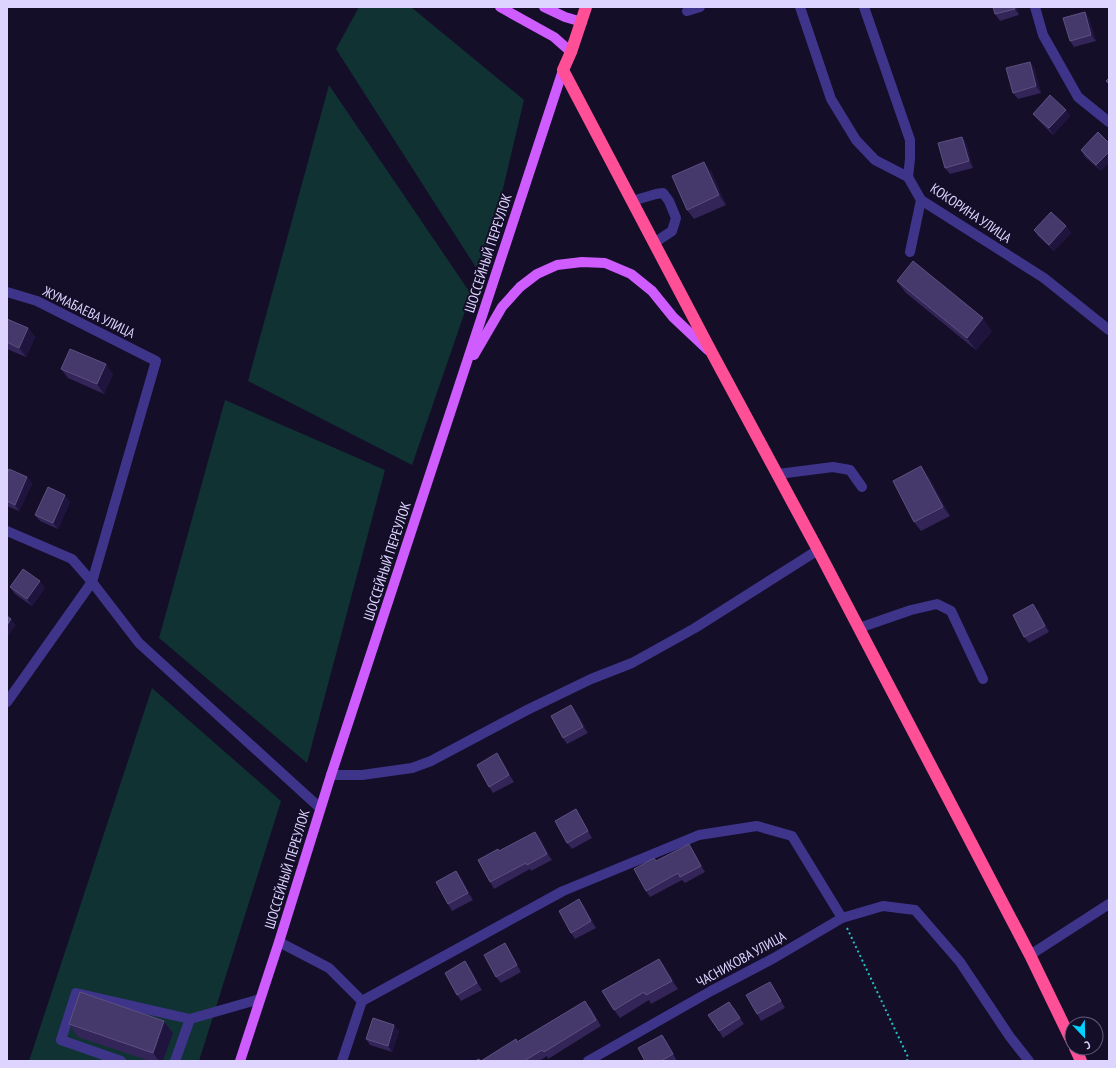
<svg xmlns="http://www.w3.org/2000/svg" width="1116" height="1068" font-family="'PT Sans Narrow',sans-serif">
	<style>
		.green { fill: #103233 }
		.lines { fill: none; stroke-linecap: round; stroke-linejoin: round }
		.path { stroke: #25c1c3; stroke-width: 2; stroke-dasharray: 2 3; stroke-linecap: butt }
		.minor { stroke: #3e358b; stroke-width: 10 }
		.major { stroke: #ce5cff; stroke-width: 10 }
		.highway { stroke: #ff5097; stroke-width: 12 }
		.wall { fill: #332558 }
		.shaded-wall { fill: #1f143d }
		.building { fill: #45386a; stroke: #5d5181 }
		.labels { text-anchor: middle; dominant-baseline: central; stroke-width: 4; stroke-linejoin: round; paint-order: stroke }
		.street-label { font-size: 14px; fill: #ddd5ff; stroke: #140e28 }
	</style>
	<rect width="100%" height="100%" fill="#140e28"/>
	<g class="green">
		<path d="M359,7H411L524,100L482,277L336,49Z"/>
		<path d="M329,85L471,294L412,465L248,381Z"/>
		<path d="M225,400L385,470L307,763L159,638Z"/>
		<path d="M152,688L281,801L199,1061H29Z"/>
	</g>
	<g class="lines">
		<path class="path" d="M847,928L908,1057L907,1061"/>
		<g class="minor">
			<path d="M800,7L831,99L856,140L875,160L908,177"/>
			<path d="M864,7L910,140V159L908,177L921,200L1044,278L1109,330"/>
			<path d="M1035,7L1043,35L1078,97L1109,122"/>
			<path d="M687,11L700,7"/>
			<path d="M632,201L656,194L663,193L669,201L676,218L672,231L654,243"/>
			<path d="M910,252L921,200"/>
			<path d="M7,292L37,301L156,361L92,582L7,702"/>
			<path d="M778,474L833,467L850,470L862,487"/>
			<path d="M7,531L72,559L92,582L139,643L320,808"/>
			<path d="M859,628L911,610L937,604L951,611L983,679"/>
			<path d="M331,775H362L412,768L431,761L527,710L591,679L632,663L695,628L818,550"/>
			<path d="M279,942L329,968L362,1001L563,891L699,835L757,826L792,836L842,918"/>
			<path d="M1030,955L1109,904"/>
			<path d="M121,1061L61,1040L76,993L190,1019L260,999"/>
			<path d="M175,1061L190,1019"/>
			<path d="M342,1061L362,1001"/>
			<path d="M588,1061L711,991L774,958L842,918L883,906L915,910L960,962L1010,1037L1029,1061"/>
		</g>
		<g class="major">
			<path d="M500,7L554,37L571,52"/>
			<path d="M544,7L565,17L582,22"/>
			<path d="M474,355L502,307L520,287L537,274L557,265L582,262L605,263L631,274L652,291L673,317L708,350"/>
			<path d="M240,1061L279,942L331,775L563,70"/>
		</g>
		<g class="highway">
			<path d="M586,7L571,52L563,70L712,353L818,550L1030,955L1072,1042"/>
			<path d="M1075,1048L1081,1061"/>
		</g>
	</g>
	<g class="wall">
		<path d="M993,7H1017L1019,15L1000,21L995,14Z"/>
		<path d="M1089,18L1096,41L1074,47L1070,41Z"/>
		<path d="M1030,62L1034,68L1041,93L1018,99L1013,93Z"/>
		<path d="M1066,110L1070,116L1053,135L1038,120L1033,114Z"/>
		<path d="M1098,132L1101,171L1085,157L1081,150Z"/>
		<path d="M962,137L966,143L973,168L950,174L945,168Z"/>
		<path d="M711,171L726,205L694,219L687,210Z"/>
		<path d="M1066,226L1071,233L1054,251L1038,236L1034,230Z"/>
		<path d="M897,281L992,331L976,350L906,293Z"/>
		<path d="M7,319L28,328L35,337L26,357L7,349Z"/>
		<path d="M61,369L113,374L104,394L68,378Z"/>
		<path d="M7,474L27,477L32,484L19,511L7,506Z"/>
		<path d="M928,476L950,516L921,531L914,522Z"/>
		<path d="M70,502L58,529L40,521L35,515Z"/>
		<path d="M10,587L45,588L32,606L15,594Z"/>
		<path d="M1038,610L1049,632L1029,643L1024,637Z"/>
		<path d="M571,705L576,711L588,733L567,744L563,738Z"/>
		<path d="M502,760L514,782L493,793L489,787Z"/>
		<path d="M580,816L592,838L572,849L567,843Z"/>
		<path d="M535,832L540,838L552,860L531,871L530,869L494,889L490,882L500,851Z"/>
		<path d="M693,850L705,872L685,883L682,880L650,897L646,891L657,861Z"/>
		<path d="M456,871L461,878L473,900L452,911L448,904Z"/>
		<path d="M579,899L584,906L596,928L575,939L571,933Z"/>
		<path d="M505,943L509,950L521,972L501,983L496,977Z"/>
		<path d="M659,959L665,967L678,989L651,1004L649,1000L620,1018L614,1010Z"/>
		<path d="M465,961L470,968L482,990L461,1001L457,995Z"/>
		<path d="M770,982L774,988L785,1008L761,1021L757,1014Z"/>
		<path d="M590,1007L601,1026L548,1059L547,1056L539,1061H481L517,1042Z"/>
		<path d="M734,1008L744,1024L723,1038L719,1031Z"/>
		<path d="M164,1021L173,1033L163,1061H150L78,1037L69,1024Z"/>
		<path d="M399,1031L392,1052L370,1045L366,1039Z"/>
		<path d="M667,1041L677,1061H645Z"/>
	</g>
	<g class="shaded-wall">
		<path d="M1014,7H1017L1019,15L1015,9Z"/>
		<path d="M1085,12L1089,18L1096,41L1091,35Z"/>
		<path d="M1030,62L1034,68L1041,93L1036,86Z"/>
		<path d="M1066,110L1070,116L1053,135L1049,128Z"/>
		<path d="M962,137L966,143L973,168L969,161Z"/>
		<path d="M1109,152V163L1101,171L1096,165Z"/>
		<path d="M704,162L711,171L726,205L719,195Z"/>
		<path d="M1066,226L1071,233L1054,251L1049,245Z"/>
		<path d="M983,318L992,331L976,350L967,338Z"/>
		<path d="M28,328L35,337L26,357L19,348Z"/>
		<path d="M106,364L113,374L104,394L97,384Z"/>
		<path d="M921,466L928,476L950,516L943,507Z"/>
		<path d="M27,477L32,484L19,511L15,505Z"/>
		<path d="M65,495L70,502L58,529L53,523Z"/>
		<path d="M40,581L45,588L32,606L27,599Z"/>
		<path d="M1033,604L1038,610L1049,632L1045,626Z"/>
		<path d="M11,619L16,625L7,638V625Z"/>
		<path d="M571,705L576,711L588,733L583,727Z"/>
		<path d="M497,753L502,760L514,782L509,775Z"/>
		<path d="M535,832L540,838L552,860L547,854Z"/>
		<path d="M689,844L693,850L705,872L701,866Z"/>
		<path d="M456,871L461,878L473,900L468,893Z"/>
		<path d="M579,899L584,906L596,928L591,921Z"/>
		<path d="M659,959L665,967L678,989L672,981Z"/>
		<path d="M465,961L470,968L482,990L477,983Z"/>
		<path d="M164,1021L173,1033L163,1061H159L153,1053Z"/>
		<path d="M394,1025L399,1031L392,1052L388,1046Z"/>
		<path d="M662,1035L667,1041L677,1061L673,1054Z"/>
	</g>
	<g class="building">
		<path d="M993,7H1014L1015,9L995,14Z"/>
		<path d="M1085,12L1091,35L1070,41L1063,18Z"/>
		<path d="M1030,62L1036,86L1013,93L1006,68Z"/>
		<path d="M1109,78V84L1106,81Z"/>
		<path d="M1050,95L1066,110L1049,128L1033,114Z"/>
		<path d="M1098,132L1109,143V152L1096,165L1081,150Z"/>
		<path d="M962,137L969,161L945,168L938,143Z"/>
		<path d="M704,162L719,195L687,210L672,176Z"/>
		<path d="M1051,212L1066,226L1049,245L1034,230Z"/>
		<path d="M913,261L983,318L967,338L897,281Z"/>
		<path d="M7,319L28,328L19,348L7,342Z"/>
		<path d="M70,349L106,364L97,384L61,369Z"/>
		<path d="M921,466L943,507L914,522L893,481Z"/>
		<path d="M9,469L27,477L15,505L7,501V474Z"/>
		<path d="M48,487L65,495L53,523L35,515Z"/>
		<path d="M23,569L40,581L27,599L10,587Z"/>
		<path d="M1033,604L1045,626L1024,637L1013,615Z"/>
		<path d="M7,616L11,619L7,625Z"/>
		<path d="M571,705L583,727L563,738L551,716Z"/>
		<path d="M497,753L509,775L489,787L477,765Z"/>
		<path d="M576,809L588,831L567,843L555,821Z"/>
		<path d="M535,832L547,854L527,865L526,863L490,882L478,860L498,849L499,851Z"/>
		<path d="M689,844L701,866L680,877L678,873L646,891L634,869L654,858L656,861Z"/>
		<path d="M456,871L468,893L448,904L436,882Z"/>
		<path d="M579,899L591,921L571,933L559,911Z"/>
		<path d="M505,943L517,965L496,977L484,955Z"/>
		<path d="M659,959L672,981L646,995L644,992L614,1010L602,991Z"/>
		<path d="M465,961L477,983L457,995L445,973Z"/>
		<path d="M770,982L781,1001L757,1014L746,995Z"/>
		<path d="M80,992L164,1021L153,1053L69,1024Z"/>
		<path d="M585,1001L596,1020L544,1052L542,1050L524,1061H481L516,1039L517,1042Z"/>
		<path d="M729,1002L740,1018L719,1031L708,1015Z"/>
		<path d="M373,1018L394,1025L388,1046L366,1039Z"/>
		<path d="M662,1035L673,1054L661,1061H645L638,1048Z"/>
		<path d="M479,1059L480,1061H475Z"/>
	</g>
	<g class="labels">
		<g class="street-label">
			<text transform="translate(971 213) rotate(34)">КОКОРИНА УЛИЦА</text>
			<text transform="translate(488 253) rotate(-72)">ШОССЕЙНЫЙ ПЕРЕУЛОК</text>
			<text transform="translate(89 312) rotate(26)">ЖУМАБАЕВА УЛИЦА</text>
			<text transform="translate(387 561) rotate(-72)">ШОССЕЙНЫЙ ПЕРЕУЛОК</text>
			<text transform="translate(287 869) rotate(-73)">ШОССЕЙНЫЙ ПЕРЕУЛОК</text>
			<text transform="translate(741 959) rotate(-29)">ЧАСНИКОВА УЛИЦА</text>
		</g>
	</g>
	<rect width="1116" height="1068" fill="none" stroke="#ddd5ff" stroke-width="16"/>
	<g transform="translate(1084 1036) rotate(158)"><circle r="19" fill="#140e28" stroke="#645e7e"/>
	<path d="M0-3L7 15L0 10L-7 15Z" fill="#01d2ff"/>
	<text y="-6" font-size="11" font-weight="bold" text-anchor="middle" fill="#ddd5ff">С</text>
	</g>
</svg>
